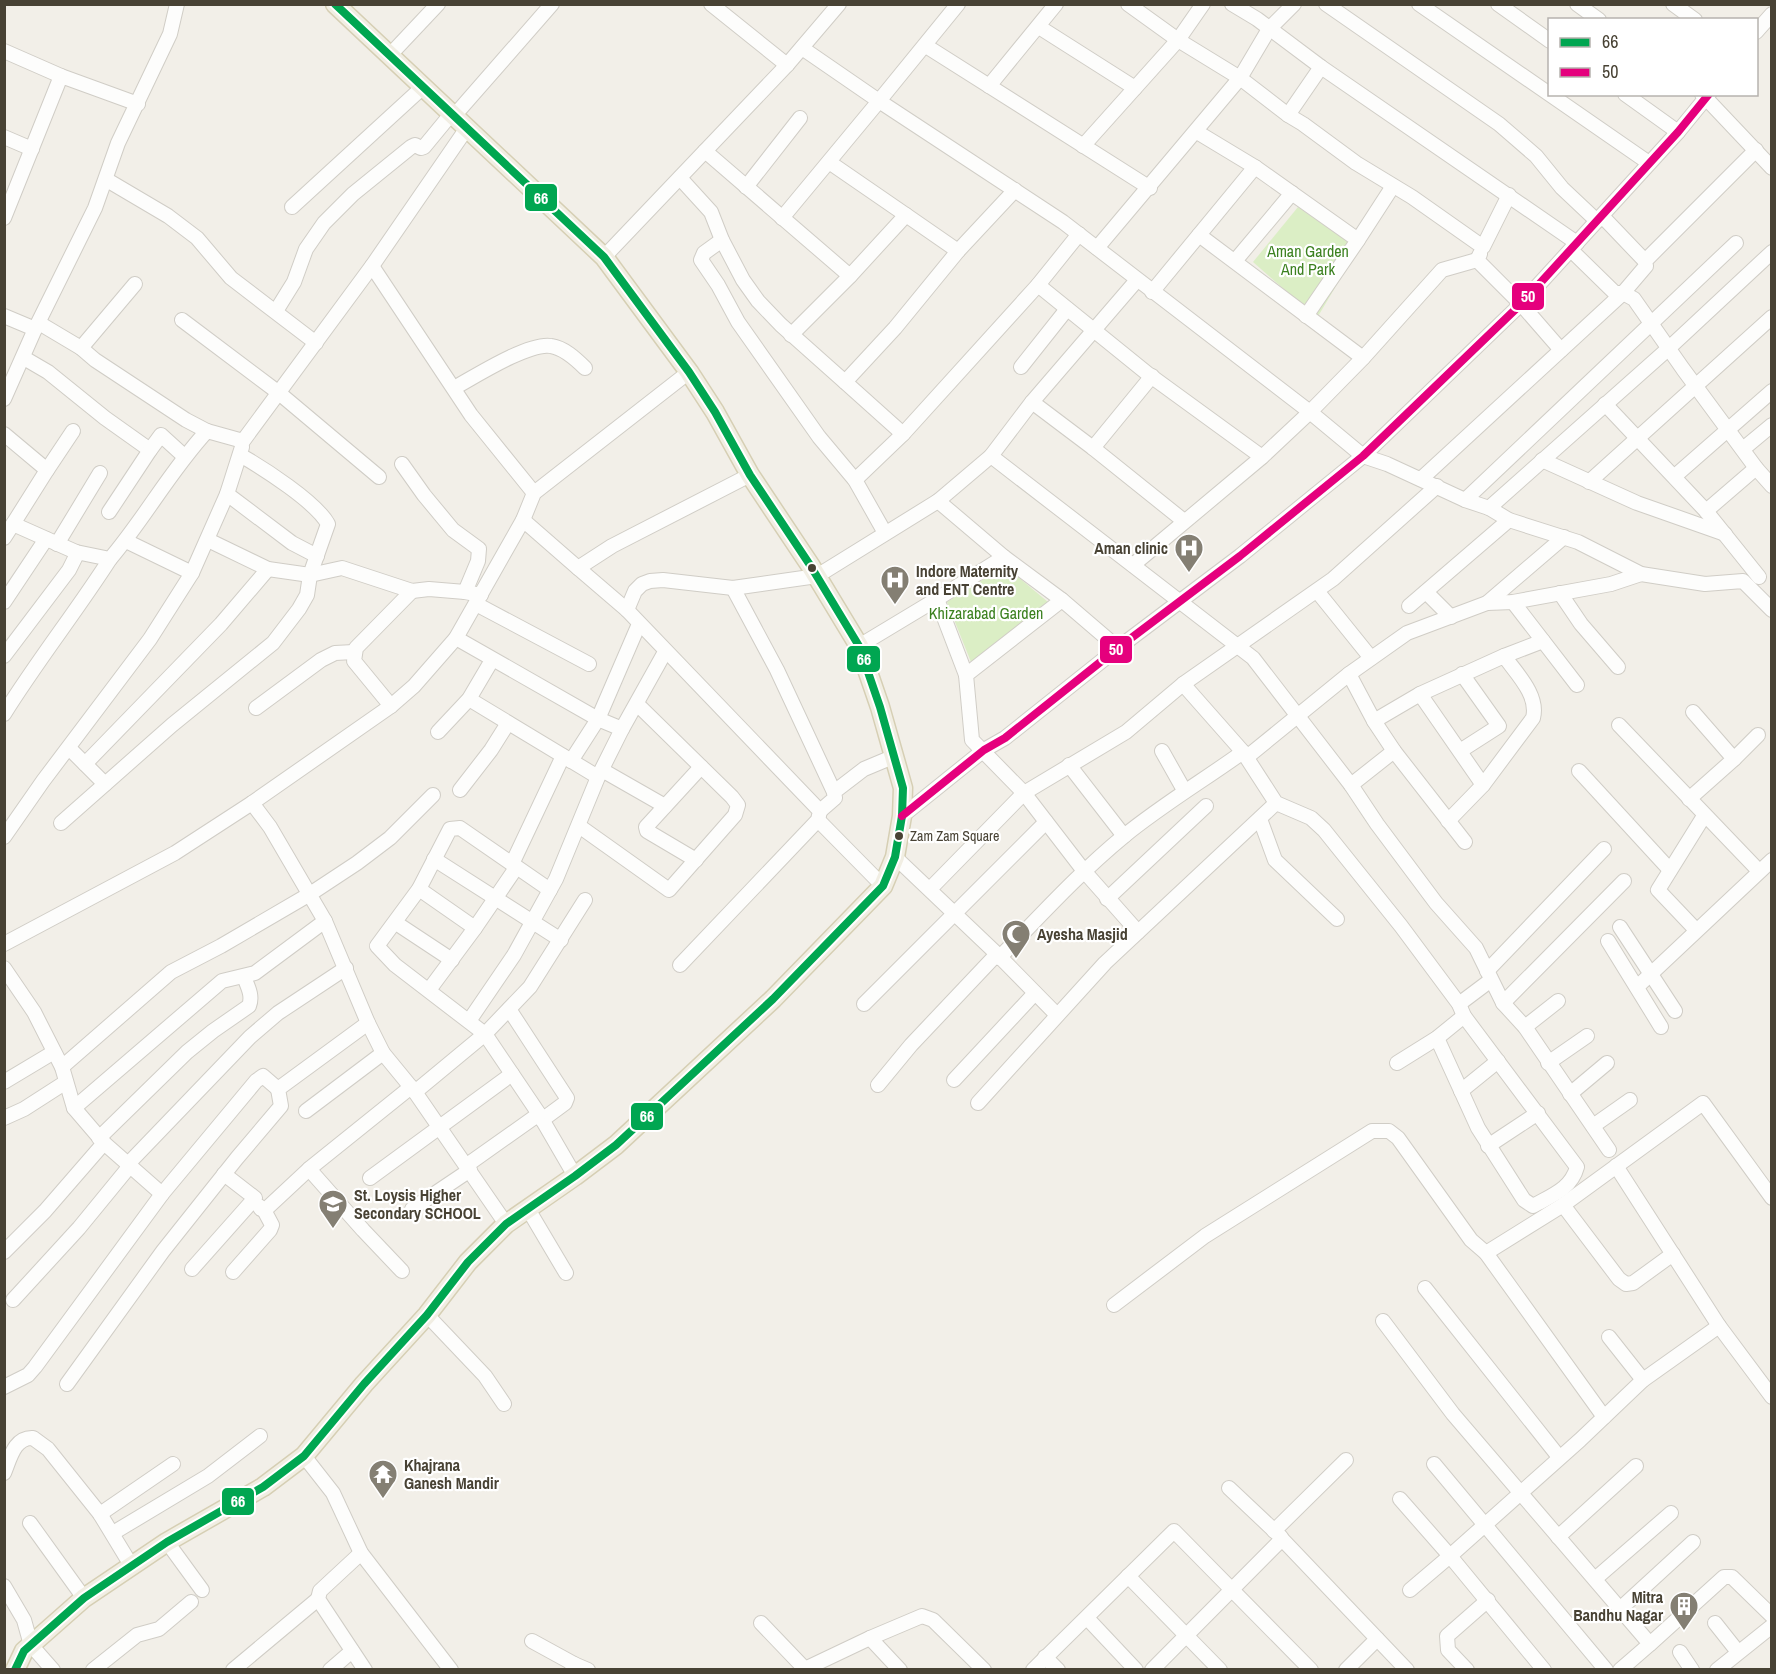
<svg xmlns="http://www.w3.org/2000/svg" width="1776" height="1674" font-family="'Archivo Narrow',sans-serif">
	<style>
		.green { fill: #dbeec5 }
		.lines { fill: none; stroke-linecap: round; stroke-linejoin: round }
		.minor-casing { stroke: #d0cdc6; stroke-width: 16 }
		.major-casing { stroke: #d6cfb4; stroke-width: 21 }
		.minor { stroke: #fdfdfc; stroke-width: 14 }
		.major { stroke: #f1eee3; stroke-width: 18 }
		.bus-1-casing { stroke: #fff; stroke-width: 12 }
		.bus-2-casing { stroke: #fff; stroke-width: 12 }
		.bus-1 { stroke: #00a651; stroke-width: 8 }
		.bus-2 { stroke: #e5007d; stroke-width: 8 }
		.bus-dot { fill: #484234; stroke: #fff; stroke-width: 2 }
		.labels { text-anchor: middle; dominant-baseline: central; stroke-width: 4.5; stroke-linejoin: round; paint-order: stroke }
		.bus-label { font-size: 14px; fill: #484234; stroke: #fff; text-anchor: start }
		.park-label { font-size: 16px; fill: #3c8120; stroke: #fff }
		.poi-label { font-size: 16px; font-weight: bold; fill: #484234; stroke: #fff; text-anchor: start }
		.line-badge { stroke: #fff; stroke-width: 2 }
		.badge-label { font-size: 16px; text-anchor: middle; font-weight: bold; fill: #fff }
	</style>
	<rect width="100%" height="100%" fill="#f2efe8"/>
	<g class="green">
		<path d="M1298,207L1358,249L1317,318L1253,262Z"/>
		<path d="M1005,566L1048,602L971,662L947,602Z"/>
	</g>
	<g class="lines">
		<g class="minor-casing">
			<g id="minor">
				<path d="M711,4L787,65"/>
				<path d="M1128,4L1178,40L1240,78L1288,115"/>
				<path d="M1232,4L1257,19L1321,67L1577,243"/>
				<path d="M1326,4L1499,124L1536,156L1562,188L1597,221"/>
				<path d="M1419,4L1649,163"/>
				<path d="M1498,4L1550,41"/>
				<path d="M1577,4L1599,20"/>
				<path d="M1673,4L1695,20"/>
				<path d="M1039,27L1135,88"/>
				<path d="M1756,32L1772,14"/>
				<path d="M926,46L1150,188"/>
				<path d="M802,48L879,101L958,4"/>
				<path d="M4,51L61,76"/>
				<path d="M389,56L438,4"/>
				<path d="M1321,67L1288,115L1303,124L1356,163L1412,197L1483,247L1509,195"/>
				<path d="M989,86L1056,4"/>
				<path d="M1625,94L1678,132"/>
				<path d="M1702,94L1772,168"/>
				<path d="M454,116L552,4"/>
				<path d="M1197,132L1255,167L1358,240L1306,316"/>
				<path d="M4,137L32,149"/>
				<path d="M1083,146L1178,40L1203,4"/>
				<path d="M829,162L906,215"/>
				<path d="M680,178L711,212L722,240L743,280L758,301L781,325L845,382L895,328L958,251L906,215L850,276L705,151"/>
				<path d="M107,180L168,216L197,238L231,278L316,343"/>
				<path d="M746,187L800,118"/>
				<path d="M292,207L423,87"/>
				<path d="M1602,216L1645,261"/>
				<path d="M4,218L61,76L138,104"/>
				<path d="M782,218L879,101L1063,222L1310,412L1363,456L1387,464L1465,500L1489,508L1509,520L1578,542L1641,574L1705,584L1743,581L1772,610"/>
				<path d="M1199,235L1363,358"/>
				<path d="M722,240L704,253L701,260L718,285L738,322L819,437L855,480L885,533"/>
				<path d="M1358,240L1393,186"/>
				<path d="M1097,248L1240,78L1269,29L1294,4"/>
				<path d="M1571,250L1615,293H1623L1634,299L1683,369L1756,468L1772,486"/>
				<path d="M958,251L1015,190"/>
				<path d="M1480,254L1477,260L1521,304L1561,350"/>
				<path d="M604,257L787,65L839,4"/>
				<path d="M1235,261L1292,193"/>
				<path d="M372,266L471,415L534,493"/>
				<path d="M1038,285L1148,374L1262,457"/>
				<path d="M1152,292L1255,167"/>
				<path d="M276,311L294,282L306,249L324,223L353,194L411,147L415,145L421,148L424,147L452,113"/>
				<path d="M4,316L35,329"/>
				<path d="M182,320L279,393L379,477"/>
				<path d="M39,323L81,348L95,360L186,420L207,431"/>
				<path d="M791,335L850,276"/>
				<path d="M81,348L135,284"/>
				<path d="M24,358L48,372L105,418L150,450L161,435L184,456"/>
				<path d="M1021,367L1067,309"/>
				<path d="M845,382L903,434"/>
				<path d="M454,388C474,377 529,342 551,346C564,348 575,358 585,368"/>
				<path d="M4,399L35,329L95,208L118,143L170,34L177,4"/>
				<path d="M1032,402L1093,448L1184,521"/>
				<path d="M1605,404L1706,511L1759,577"/>
				<path d="M4,434L47,470L13,524"/>
				<path d="M1093,448L1152,376"/>
				<path d="M1743,449L1772,425"/>
				<path d="M991,456L1253,658L1351,785L1377,824L1436,903L1476,948L1503,1003L1525,1027L1609,1150"/>
				<path d="M1542,460L1637,503L1725,534"/>
				<path d="M402,464L424,495L453,530L479,549L478,561L465,592"/>
				<path d="M47,470L73,431"/>
				<path d="M1675,476L1772,391"/>
				<path d="M1421,479L1623,293L1646,266L1645,261L1756,150"/>
				<path d="M855,480L903,434L1038,285L1079,234"/>
				<path d="M1589,482L1772,317"/>
				<path d="M227,494L292,543L317,556"/>
				<path d="M1465,500L1736,243"/>
				<path d="M938,501L1004,557"/>
				<path d="M1489,508L1669,348L1772,252"/>
				<path d="M1706,511L1756,468"/>
				<path d="M109,512L150,450"/>
				<path d="M523,520L578,568L612,546L750,475"/>
				<path d="M4,538L13,524L76,552L110,559C145,518 170,471 207,431L243,441L372,266L467,128"/>
				<path d="M208,540L268,569L310,575L342,568L412,591L429,589L465,592L481,595"/>
				<path d="M126,541L192,573"/>
				<path d="M57,544L100,473"/>
				<path d="M1133,565L1262,457L1310,412L1363,358L1442,270L1477,260"/>
				<path d="M578,568L627,610L820,811L818,820L680,965"/>
				<path d="M733,588L777,670L834,792"/>
				<path d="M1317,591L1371,658"/>
				<path d="M1426,592L1451,617"/>
				<path d="M1560,593L1581,624L1618,667"/>
				<path d="M937,599L966,675"/>
				<path d="M1062,600L1118,648"/>
				<path d="M4,602L46,539"/>
				<path d="M1513,602L1577,685"/>
				<path d="M1487,603L1564,537"/>
				<path d="M476,604L589,664"/>
				<path d="M1409,606L1509,520"/>
				<path d="M627,610L635,591L642,584L650,581L663,580L733,588L817,576L938,501L991,456L1032,402L1137,280"/>
				<path d="M456,638L598,719L622,729L598,777L556,879L514,955L469,1021"/>
				<path d="M859,646L937,599L1004,557L1062,600L966,675L972,740L1024,793L1084,871L1138,932"/>
				<path d="M4,656L69,570L76,556V552"/>
				<path d="M1504,656L1543,641"/>
				<path d="M1349,674L1374,721"/>
				<path d="M1183,684L1243,752L1276,803L1311,818L1324,830L1401,926L1459,1004L1464,1016L1577,1167C1571,1189 1552,1195 1533,1206L1524,1200L1478,1128L1437,1038"/>
				<path d="M1420,694L1504,656C1516,673 1539,695 1533,718L1483,785L1448,821"/>
				<path d="M469,699L598,777"/>
				<path d="M391,706L354,661L356,648L412,591"/>
				<path d="M256,708L321,660L335,653L354,652"/>
				<path d="M4,714C37,661 76,612 110,559"/>
				<path d="M1619,725L1759,871"/>
				<path d="M622,729L665,652"/>
				<path d="M438,732L469,699L492,660"/>
				<path d="M69,748L105,784"/>
				<path d="M1162,751L1184,790"/>
				<path d="M1460,751L1499,726L1462,674"/>
				<path d="M1247,757L1349,674L1407,633L1487,603L1513,602L1611,584L1641,574"/>
				<path d="M1734,759L1758,735"/>
				<path d="M571,761L598,719L639,624"/>
				<path d="M85,764L221,624L268,569"/>
				<path d="M1069,765L1124,836"/>
				<path d="M602,770L665,806"/>
				<path d="M1579,771L1670,870"/>
				<path d="M1351,785L1394,751"/>
				<path d="M460,790L491,750L508,723"/>
				<path d="M1689,799L1734,759L1693,712"/>
				<path d="M252,803L270,827L325,921L368,1023L383,1053L415,1092L506,1224"/>
				<path d="M820,811L835,798L834,792L864,769L895,756"/>
				<path d="M902,816L984,750L1005,738L1118,648L1240,556L1363,456L1521,304L1678,132L1709,94"/>
				<path d="M1260,819L1275,860L1337,919"/>
				<path d="M818,820L883,886"/>
				<path d="M61,823L172,725L273,643L299,609L307,595L310,575L328,524C316,502 263,468 240,455"/>
				<path d="M579,826L669,890L735,815L738,805L732,797L637,704"/>
				<path d="M4,837L43,781L150,639L192,573L227,494L242,447"/>
				<path d="M1465,842L1394,751L1374,721L1420,694L1483,785"/>
				<path d="M895,857L997,954L1057,1015"/>
				<path d="M434,859L561,940"/>
				<path d="M696,860L647,831L646,827L701,767"/>
				<path d="M512,864L563,756"/>
				<path d="M419,889L475,928"/>
				<path d="M930,889L1024,793L1126,732L1183,684L1333,579L1437,486"/>
				<path d="M550,890L460,828L450,829L419,889L377,946L395,965L485,1034L539,1114L575,1176"/>
				<path d="M1107,899L1206,806"/>
				<path d="M396,923L452,960"/>
				<path d="M1620,927L1675,1011"/>
				<path d="M1696,930L1658,890L1704,816"/>
				<path d="M1608,941L1661,1027"/>
				<path d="M4,944L175,853L252,803L391,706L414,686L456,638L523,520L534,493L689,372"/>
				<path d="M999,958C1040,916 1079,873 1124,836C1162,805 1204,780 1243,752"/>
				<path d="M4,968L34,1012L62,1067L74,1108L104,1143L162,1194L35,1367L28,1375L4,1387"/>
				<path d="M1487,971L1604,849"/>
				<path d="M1637,987L1772,860"/>
				<path d="M429,990L475,928L516,868"/>
				<path d="M1503,1003L1624,881"/>
				<path d="M864,1004L1046,822"/>
				<path d="M1459,1004L1491,980"/>
				<path d="M509,1009L567,1098L565,1103L542,1120"/>
				<path d="M1525,1027L1558,1001"/>
				<path d="M1397,1063L1437,1038L1464,1016"/>
				<path d="M1548,1063L1587,1036"/>
				<path d="M62,1067L171,972L221,946L310,894L357,863L390,838L433,795"/>
				<path d="M954,1080L1035,993"/>
				<path d="M4,1082L54,1052"/>
				<path d="M878,1085L911,1045L997,954"/>
				<path d="M1461,1091L1498,1061"/>
				<path d="M415,1092L485,1034L530,987L585,900"/>
				<path d="M1570,1094L1607,1063"/>
				<path d="M978,1103L1105,963L1276,803"/>
				<path d="M74,1108L222,981L255,973L325,921"/>
				<path d="M306,1111L383,1053"/>
				<path d="M4,1118L24,1109L66,1082"/>
				<path d="M1593,1126L1630,1100"/>
				<path d="M99,1138L187,1052L213,1031L249,1006C253,996 248,987 244,977"/>
				<path d="M1488,1146L1538,1113"/>
				<path d="M127,1165L250,1037L278,1013L346,968"/>
				<path d="M467,1165L539,1114"/>
				<path d="M1616,1166L1719,1326L1772,1397"/>
				<path d="M370,1178L512,1074"/>
				<path d="M162,1194L256,1081L263,1076L278,1089"/>
				<path d="M1563,1205L1619,1279L1626,1284L1633,1283L1673,1254"/>
				<path d="M259,1206L261,1209L265,1210L309,1169"/>
				<path d="M412,1209L470,1170"/>
				<path d="M528,1209L566,1273"/>
				<path d="M4,1252L45,1211L104,1143"/>
				<path d="M1486,1253L1604,1417"/>
				<path d="M192,1269L255,1198L224,1174"/>
				<path d="M402,1271L363,1230L309,1169L411,1087"/>
				<path d="M233,1272L270,1230L272,1225L264,1210"/>
				<path d="M1425,1288L1559,1457"/>
				<path d="M13,1300L79,1228L129,1167"/>
				<path d="M1114,1305L1205,1236L1372,1131H1389L1398,1138L1471,1240L1486,1253L1563,1205L1703,1103L1772,1198"/>
				<path d="M427,1315L485,1376L504,1404"/>
				<path d="M1383,1321L1453,1414L1650,1644L1620,1670"/>
				<path d="M1609,1337L1643,1380"/>
				<path d="M67,1384L163,1251L237,1158L281,1106L278,1089L368,1023"/>
				<path d="M304,1456L333,1493L361,1553L451,1670"/>
				<path d="M1434,1464L1606,1670"/>
				<path d="M4,1473C10,1459 14,1437 33,1438L48,1449L100,1514L131,1565"/>
				<path d="M1229,1488L1281,1537"/>
				<path d="M1400,1499L1450,1556L1544,1670"/>
				<path d="M100,1514L173,1464"/>
				<path d="M30,1523L84,1598"/>
				<path d="M1274,1531L1346,1460"/>
				<path d="M113,1533L208,1476L260,1436"/>
				<path d="M1558,1537L1636,1466"/>
				<path d="M167,1542L202,1590"/>
				<path d="M361,1553L320,1591L318,1599L365,1670"/>
				<path d="M1128,1576L1220,1670"/>
				<path d="M1595,1579L1671,1513"/>
				<path d="M4,1586L24,1620L31,1645L53,1670"/>
				<path d="M1410,1590L1450,1556L1580,1440L1643,1380L1719,1326"/>
				<path d="M1620,1609L1693,1542"/>
				<path d="M1087,1618L1136,1670"/>
				<path d="M761,1623L806,1670"/>
				<path d="M1715,1623L1738,1652"/>
				<path d="M870,1638L900,1670"/>
				<path d="M532,1641L574,1664L572,1670"/>
				<path d="M1650,1644L1724,1577H1732L1772,1616"/>
				<path d="M1680,1652L1692,1670"/>
				<path d="M1045,1657L1058,1670"/>
				<path d="M574,1664L588,1670"/>
				<path d="M809,1667L870,1638L922,1616L933,1620L984,1670"/>
				<path d="M93,1670L137,1635L159,1629L191,1602"/>
				<path d="M233,1670L318,1599"/>
				<path d="M330,1670L352,1651"/>
				<path d="M1033,1670L1174,1531L1311,1670"/>
				<path d="M1152,1670L1282,1539L1407,1670"/>
				<path d="M1346,1670L1377,1639"/>
				<path d="M1467,1670L1448,1650L1447,1636L1488,1600"/>
				<path d="M1717,1670L1772,1626"/>
			</g>
		</g>
		<g class="major-casing">
			<path id="major" d="M15,1670L24,1651L84,1598L167,1542L263,1487L304,1456L364,1384L427,1315L468,1262L506,1224L575,1176L616,1145L773,999L883,886L895,857L902,816L903,788L880,707L859,646L810,565L750,475L715,412L689,372L604,257L335,4"/>
		</g>
		<use href="#minor" class="minor"/>
		<use href="#major" class="major"/>
		<g class="bus-1-casing">
			<path id="bus-1" d="M15,1670L24,1651L84,1598L167,1542L263,1487L304,1456L364,1384L427,1315L468,1262L506,1224L575,1176L616,1145L773,999L883,886L895,857L902,816L903,788L880,707L859,646L810,565L750,475L715,412L689,372L604,257L335,4"/>
		</g>
		<g class="bus-2-casing">
			<path id="bus-2" d="M902,816L984,750L1005,738L1118,648L1240,556L1363,456L1521,304L1678,132L1709,94"/>
		</g>
		<use href="#bus-1" class="bus-1"/>
		<use href="#bus-2" class="bus-2"/>
	</g>
	<defs>
		<g id="hospital-pin" transform="scale(1.5)"><path d="M0 17L-7.5 6A9.5 9.5 0 1 1 7.5 6Z" fill="#847f73" stroke="#fff"/><path d="M-5-5h3v3.5h4V-5h3V5h-3V1.5h-4V5h-3Z" fill="#fff"/></g>
		<g id="mosque-pin" transform="scale(1.5)"><path d="M0 17L-7.5 6A9.5 9.5 0 1 1 7.5 6Z" fill="#847f73" stroke="#fff"/><path d="M3.5-4.9A6 6 0 1 0 3.5 4.9A5 5 0 1 1 3.5-4.9Z" fill="#fff"/></g>
		<g id="school-pin" transform="scale(1.5)"><path d="M0 17L-7.5 6A9.5 9.5 0 1 1 7.5 6Z" fill="#847f73" stroke="#fff"/><path d="M0-5L7-2L0 1L-7-2ZM-4 1L0 2.5L4 1V4Q0 6-4 4Z" fill="#fff"/></g>
		<g id="temple-pin" transform="scale(1.5)"><path d="M0 17L-7.5 6A9.5 9.5 0 1 1 7.5 6Z" fill="#847f73" stroke="#fff"/><path d="M0-6L5-2H3V0L6.5 2.5H4V6H1.5V3h-3V6H-4V2.5H-6.5L-3 0V-2H-5Z" fill="#fff"/></g>
		<g id="building-pin" transform="scale(1.5)"><path d="M0 17L-7.5 6A9.5 9.5 0 1 1 7.5 6Z" fill="#847f73" stroke="#fff"/><path d="M-4-6H4V6H1V3H-1V6H-4ZM-2.5-4.3h1.7v1.8h-1.7ZM.8-4.3h1.7v1.8H.8ZM-2.5-1h1.7V.8h-1.7ZM.8-1h1.7V.8H.8Z" fill="#fff"/></g>
	</defs>
	<g fill-rule="evenodd">
		<use href="#hospital-pin" x="1189" y="548"/>
		<use href="#hospital-pin" x="895" y="580"/>
		<use href="#mosque-pin" x="1016" y="934"/>
		<use href="#school-pin" x="333" y="1204"/>
		<use href="#temple-pin" x="383" y="1474"/>
		<use href="#building-pin" x="1684" y="1606"/>
	</g>
	<g class="bus-dot">
		<circle cx="812" cy="568" r="5"/>
		<circle cx="899" cy="836" r="5"/>
	</g>
	<g class="labels">
		<g class="bus-label">
			<text x="910" y="836">Zam Zam Square</text>
		</g>
		<g class="park-label">
			<text x="1308" y="251">Aman Garden<tspan x="1308" dy="18">And Park</tspan></text>
			<text x="986" y="613">Khizarabad Garden</text>
		</g>
		<g class="poi-label">
			<text x="1168" y="548" text-anchor="end">Aman clinic</text>
			<text x="916" y="571">Indore Maternity<tspan x="916" dy="18">and ENT Centre</tspan></text>
			<text x="1037" y="934">Ayesha Masjid</text>
			<text x="354" y="1195">St. Loysis Higher<tspan x="354" dy="18">Secondary SCHOOL</tspan></text>
			<text x="404" y="1465">Khajrana<tspan x="404" dy="18">Ganesh Mandir</tspan></text>
			<text x="1663" y="1597" text-anchor="end">Mitra<tspan x="1663" dy="18">Bandhu Nagar</tspan></text>
		</g>
	</g>
	<g class="line-badge">
		<rect x="524" y="183" width="34" height="29" rx="6" fill="#00a651"/>
		<rect x="1511" y="282" width="34" height="29" rx="6" fill="#e5007d"/>
		<rect x="1099" y="635" width="34" height="29" rx="6" fill="#e5007d"/>
		<rect x="846" y="645" width="35" height="28" rx="6" fill="#00a651"/>
		<rect x="630" y="1102" width="34" height="29" rx="6" fill="#00a651"/>
		<rect x="221" y="1487" width="34" height="29" rx="6" fill="#00a651"/>
	</g>
	<g class="badge-label">
		<text x="541" y="204">66</text>
		<text x="1528" y="302">50</text>
		<text x="1116" y="655">50</text>
		<text x="864" y="665">66</text>
		<text x="647" y="1122">66</text>
		<text x="238" y="1507">66</text>
	</g>
	<rect width="1776" height="1674" fill="none" stroke="#484234" stroke-width="12"/>
	<rect x="1548" y="18" width="210" height="78" fill="#ffffff" stroke="#b6b3ae" stroke-width="1.5"/>
	<rect x="1560" y="38" width="30" height="9" fill="#00a651" stroke="#b6b3ae" stroke-width="1.5"/>
	<text x="1602" y="48" font-size="18" fill="#484234">66</text>
	<rect x="1560" y="68" width="30" height="9" fill="#e5007d" stroke="#b6b3ae" stroke-width="1.5"/>
	<text x="1602" y="78" font-size="18" fill="#484234">50</text>
</svg>
